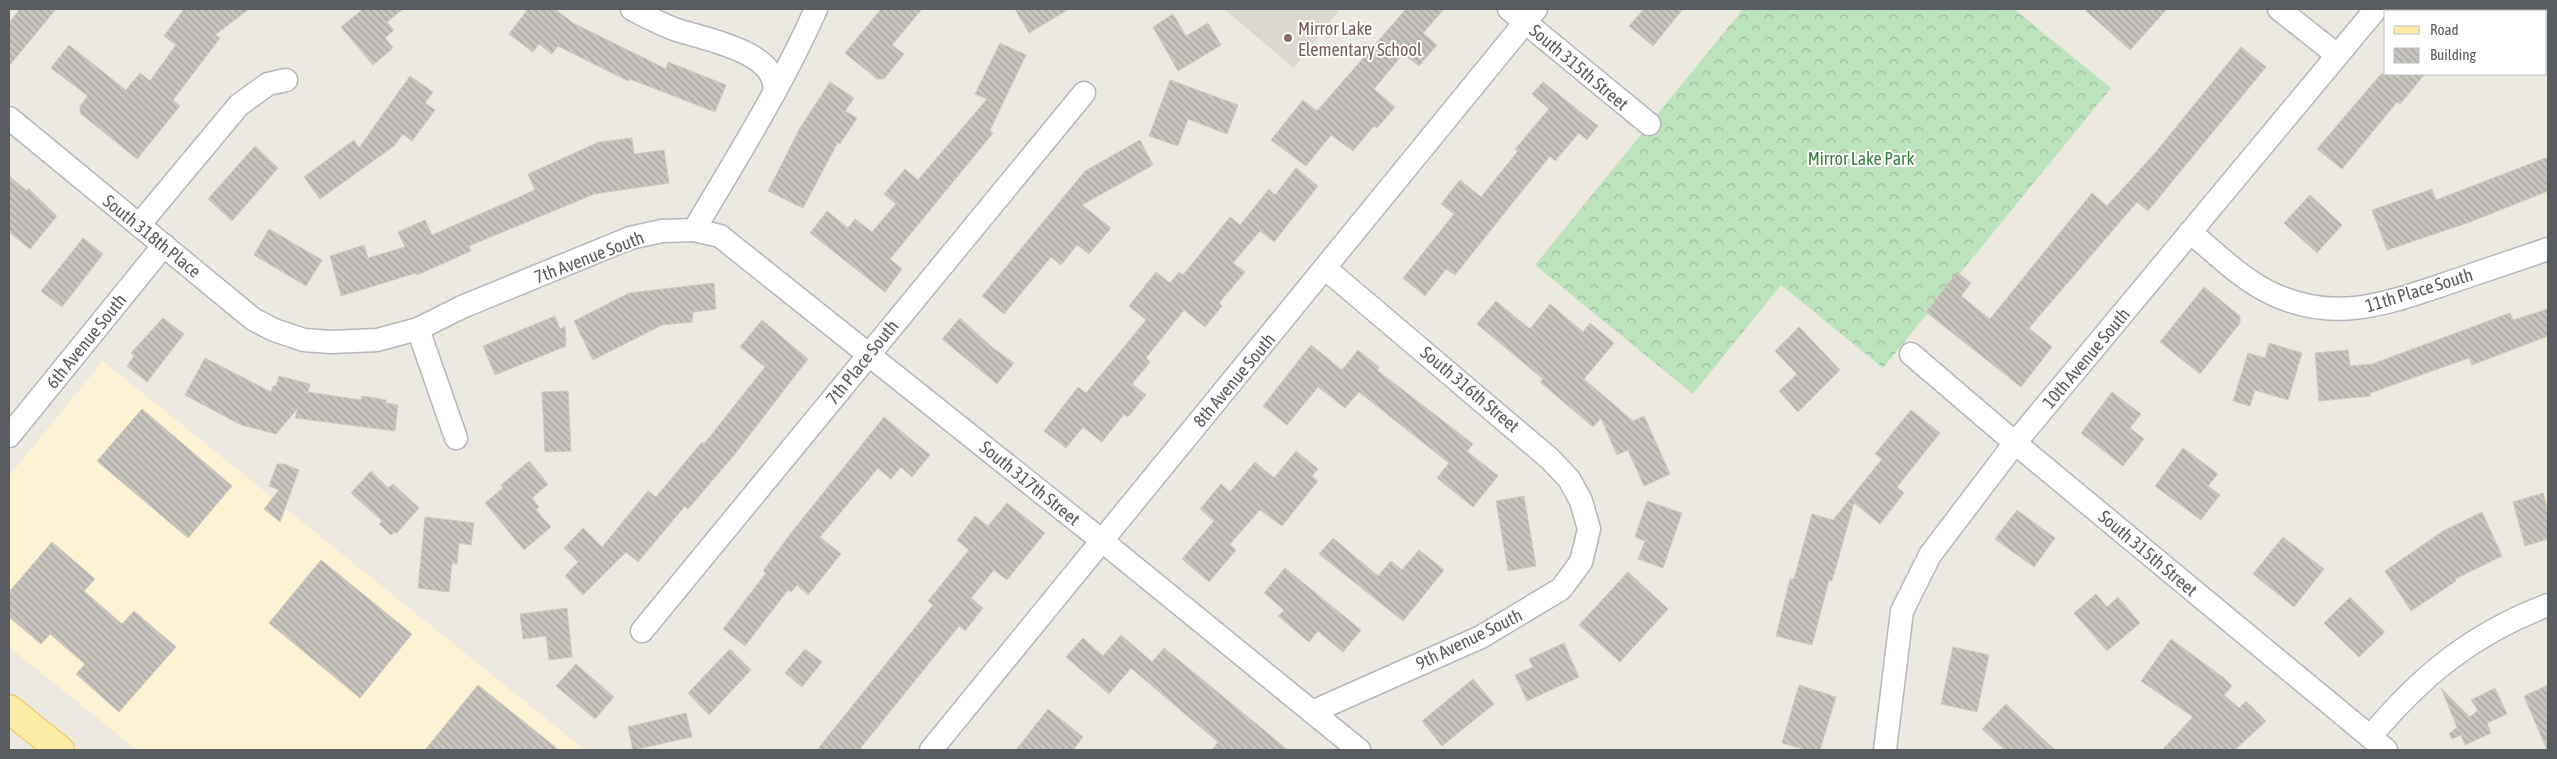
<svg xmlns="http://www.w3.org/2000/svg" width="2557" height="759" font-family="'Asap Condensed',sans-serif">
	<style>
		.commercial { fill: #fdf2d4 }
		.education { fill: #dbd8ce }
		.forest { fill: url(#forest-crowns) }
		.building { fill: url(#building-back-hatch); stroke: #d0cabe }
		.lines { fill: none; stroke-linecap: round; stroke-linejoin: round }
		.minor-casing { stroke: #b3b6bb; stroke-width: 25 }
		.major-casing { stroke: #edc157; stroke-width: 30 }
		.minor { stroke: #fff; stroke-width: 22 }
		.major { stroke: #fdeda4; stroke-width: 28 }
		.education-dot { fill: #8d6e63; stroke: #fff; stroke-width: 2 }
		.labels { text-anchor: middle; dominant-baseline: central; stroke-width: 4; stroke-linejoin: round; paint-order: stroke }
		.education-label { font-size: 18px; fill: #785e54; stroke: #fff; text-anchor: start }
		.street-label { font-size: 18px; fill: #595c61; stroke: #fff }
		.park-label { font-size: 18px; fill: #368239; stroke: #fff }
	</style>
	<defs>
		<pattern id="forest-crowns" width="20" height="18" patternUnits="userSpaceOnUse" patternTransform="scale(1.25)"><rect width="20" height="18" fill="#bde3bc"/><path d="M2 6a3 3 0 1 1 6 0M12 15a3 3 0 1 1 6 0" fill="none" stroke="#9dbb9c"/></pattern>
		<pattern id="building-back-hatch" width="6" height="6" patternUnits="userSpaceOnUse" patternTransform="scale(1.25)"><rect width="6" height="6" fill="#c8c5bf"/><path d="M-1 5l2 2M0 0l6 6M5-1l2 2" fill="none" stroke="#a5a39f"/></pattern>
	</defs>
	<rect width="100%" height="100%" fill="#ece9e0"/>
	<path class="commercial" d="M103,361L585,750H137L9,647V476Z"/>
	<path class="education" d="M1224,9H1340L1294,68Z"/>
	<path class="forest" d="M1743,9H2014L2111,88L1883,368L1781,285L1693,394L1535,265Z"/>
	<g class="building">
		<path d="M20,9H56L9,66V23Z"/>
		<path d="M184,9H249L215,35L220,38L173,100L180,106L137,159L80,113V106L88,96L51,68L69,45L126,90L140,73L150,81L176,45L164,36Z"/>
		<path d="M363,9H403L387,22L394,30L385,38L393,48L373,65L341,27Z"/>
		<path d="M528,9H555L573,23L666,69L668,62L726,85L715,112L630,79L628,81L558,46L552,54L539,44L533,52L509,34Z"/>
		<path d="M881,9H922L892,45L904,54L884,79H877L845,53Z"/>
		<path d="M1015,9H1069L1029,33Z"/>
		<path d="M1406,9H1444L1423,33L1437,45L1419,66L1403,54L1374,89L1395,107L1377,128L1374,126L1353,151L1331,135L1306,166L1271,140L1303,100L1317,111Z"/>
		<path d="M1644,9H1683L1653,46L1629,26Z"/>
		<path d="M2084,9H2167L2130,50Z"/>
		<path d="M1173,14L1186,36L1208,23L1221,45L1178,71L1153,27Z"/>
		<path d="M1000,43L1026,55L990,130L993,133L890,259L902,269L885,292L810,233L827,211L848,228L855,219L872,232L896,204L884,194L905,169L918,180L987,99L975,94Z"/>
		<path d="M2241,47L2266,67L2148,211L2137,202L2029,328L2052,347L2021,387L1926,312L1957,272L1971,283L1961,296L1990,319L2092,193L2107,206L2155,153Z"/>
		<path d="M2381,74H2425L2400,104L2397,102L2342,169L2317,149Z"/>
		<path d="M410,76L433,92L425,103L435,110L412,141L403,134L394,146L320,199L304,177L354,140L359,148Z"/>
		<path d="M1170,80L1238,105L1227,134L1188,119L1178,146L1149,136Z"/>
		<path d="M830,82L854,98L845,111L857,118L840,144L838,142L803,208L768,191L800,128Z"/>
		<path d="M1543,82L1598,126L1587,140L1579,133L1555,161L1550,156L1455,275L1446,269L1425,296L1403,278L1454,214L1441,204L1460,180L1481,197L1518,151L1515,149L1549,109L1532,94Z"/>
		<path d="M632,138L634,154L664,150L669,183L594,194L469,246L471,251L417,275L416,273L341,296L330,256L364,245L368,258L405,247L398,232L425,220L432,235L535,190L528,174L599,142Z"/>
		<path d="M1140,140L1153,165L1082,205L1111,228L1089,254L1077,245L1061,265L1051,257L1004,314L982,296L1085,171Z"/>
		<path d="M255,146L278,168L232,221L208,199Z"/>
		<path d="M2548,157V191L2470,222L2387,250L2372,210L2432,189L2436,200Z"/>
		<path d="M1296,168L1318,186L1274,242L1260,231L1233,263L1245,272L1219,303L1222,306L1205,327L1184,310L1146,358L1150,362L1132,384L1146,395L1128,417L1124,414L1102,442L1083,427L1066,448L1044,431L1078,387L1086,393L1146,320L1129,306L1156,272L1170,283L1179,272L1183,275L1230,217L1240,225L1269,189L1275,195Z"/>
		<path d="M9,176L27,191L28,188L57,216L30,249L9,232Z"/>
		<path d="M2310,195L2342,225L2317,253L2284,223Z"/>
		<path d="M269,229L322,260L306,286L254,255Z"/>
		<path d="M83,238L103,254L62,307L41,291Z"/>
		<path d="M714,283L716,309L693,312L692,322L662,325L593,360L574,321L629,293Z"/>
		<path d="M2204,287L2240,316V323L2200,374L2160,342Z"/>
		<path d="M1496,301L1530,329L1550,304L1583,332L1590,323L1614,343L1584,379L1633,421L1644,416L1670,474L1644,486L1628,450L1617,455L1601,418L1593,427L1540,382L1543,379L1477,324Z"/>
		<path d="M2548,309V336L2472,365L2469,358L2370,393V396L2319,401L2315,353L2348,350L2350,366L2372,364L2510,313L2513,320Z"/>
		<path d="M555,316L560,329L565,326L566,346L495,375L483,346Z"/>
		<path d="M163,318L184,334L147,382L127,366L134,356L131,353Z"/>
		<path d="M960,318L993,348L1014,363L997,384L942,339Z"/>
		<path d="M762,320L808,359L735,454L688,509L685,506L638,562L626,552L583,595L565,576L578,562L564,548L583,528L602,547L648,491L656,497L702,442L704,444L765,367L740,347Z"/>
		<path d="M1799,327L1840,370L1798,412L1779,391L1797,374L1775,351Z"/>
		<path d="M2269,343L2302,353L2288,400L2255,390L2250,406L2233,401L2248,353L2265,358Z"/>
		<path d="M1311,345L1342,370L1358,350L1379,367L1377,370L1473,444L1467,451L1498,476L1473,507L1437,478L1449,463L1359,392L1345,408L1318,387L1287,425L1263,406Z"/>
		<path d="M205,358L271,392L273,386H276L279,376L310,384L308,392L361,400L362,396L386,400V403L398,405L395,431L295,418L298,408L276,434L241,425L185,395Z"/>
		<path d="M568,391L571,451L545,452L542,392Z"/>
		<path d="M2112,392L2141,414L2130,428L2144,439L2123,466L2081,433Z"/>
		<path d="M142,409L232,486L188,538L97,461Z"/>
		<path d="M1911,410L1940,433L1897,487L1904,493L1880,524L1854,503L1832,581L1829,580L1812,645L1776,636L1790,579H1794L1812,514L1833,520L1882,459L1875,454Z"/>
		<path d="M884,417L930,455L912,477L901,467L891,479L878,468L820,537L841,554L808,595L797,585L791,592L788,590L745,646L723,629L766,573L763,571L791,533Z"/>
		<path d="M2183,448L2218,474L2208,486L2220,495L2201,520L2155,486Z"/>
		<path d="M1296,451L1318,469L1312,476L1318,481L1282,526L1260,510L1230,544L1236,550L1209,582L1182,559L1214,521L1200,509L1221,484L1230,492L1255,462L1274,478Z"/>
		<path d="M529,461L548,484L532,498L539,507L536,510L551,527L524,550L485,503L503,488L501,485Z"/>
		<path d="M277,464H284L299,470L280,522L264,509L279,490L269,486Z"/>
		<path d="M371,471L388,488L393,484L419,508L397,533L395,532L391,535L379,524L382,521L351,493Z"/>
		<path d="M2543,493L2548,512V539L2525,546L2513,502Z"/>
		<path d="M1524,496L1536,566L1508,571L1496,501Z"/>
		<path d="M1647,501L1682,513L1663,568L1638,559L1645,541L1635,537Z"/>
		<path d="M1007,503L1045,533L1007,580L994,570L971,598L983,608L965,631L959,626L859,750H817L933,605L928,601L969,550L957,540L975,516L988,526Z"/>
		<path d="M2017,510L2055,538L2034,567L1995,539Z"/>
		<path d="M2482,512L2502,556L2455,579L2456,581L2411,611L2385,571L2443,531Z"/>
		<path d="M425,517L474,523L471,545L459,543L457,564L452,563L449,592L418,588Z"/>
		<path d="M2283,537L2324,569L2294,607L2253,574Z"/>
		<path d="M1333,538L1378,576L1391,561L1402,570L1419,550L1444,570L1403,621L1319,554Z"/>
		<path d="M52,542L95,579L84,591L122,624L134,611L176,647L119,712L76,674L85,664L50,634L41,644L9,617V592Z"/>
		<path d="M321,560L412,634L360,698L269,623Z"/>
		<path d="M1285,568L1361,630L1343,652L1318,631L1309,642L1278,616L1284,610L1264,593Z"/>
		<path d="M1628,572L1668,609L1620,662L1579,625Z"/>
		<path d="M2096,594L2107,607L2118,597L2140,623L2107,651L2074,613Z"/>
		<path d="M2350,597L2385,632L2359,657L2324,623Z"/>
		<path d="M567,608L572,657L549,660L546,636L523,639L520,614Z"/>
		<path d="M1121,635L1152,662L1164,648L1288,750H1212L1218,742L1131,668L1109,694L1066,657L1083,638L1103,656Z"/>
		<path d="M2171,639L2224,678L2232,686L2224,695L2239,708L2246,701L2266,721L2235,750H2162L2193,717L2141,681Z"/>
		<path d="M1564,643L1579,677L1527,701L1515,675L1533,667L1529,659Z"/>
		<path d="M1953,647L1989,655L1977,712L1941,704Z"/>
		<path d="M730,649L751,670L709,715L688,693Z"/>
		<path d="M805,649L822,662L802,687L785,673Z"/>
		<path d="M576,664L614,697L595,719L556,686Z"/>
		<path d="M1473,679L1494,704L1442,746L1422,721Z"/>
		<path d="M478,685L559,750H425Z"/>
		<path d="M1799,685L1836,697L1820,750H1807L1782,743Z"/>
		<path d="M2548,685V750H2547L2524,696Z"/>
		<path d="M2441,688L2470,717L2478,710L2471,700L2495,688L2507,714L2487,723L2491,733L2465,745L2461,735L2452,739L2449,734L2457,727Z"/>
		<path d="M2006,704L2055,750H2005L1982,729Z"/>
		<path d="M1048,709L1083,737L1073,750H1016Z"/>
		<path d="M686,713L692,737L633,750L628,727Z"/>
	</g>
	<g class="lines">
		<g class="minor-casing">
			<g id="minor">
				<path d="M632,9C645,16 659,23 674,29C702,39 781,51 774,93"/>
				<path d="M1509,9L1649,124"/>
				<path d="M2279,9L2337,55"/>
				<path d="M9,118L253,319L274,330L304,340L331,342L377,340L418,329L462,307L630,238L662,231L694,230C737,157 782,86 816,9"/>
				<path d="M139,225L239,105L268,84L286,80"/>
				<path d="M694,230L720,236L1101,540L1359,750"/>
				<path d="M2190,232C2217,254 2243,281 2275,295C2337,323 2388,303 2448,283C2481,272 2515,260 2548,249"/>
				<path d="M418,329L456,438"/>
				<path d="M1911,354L2015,443L2386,750"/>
				<path d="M9,436L164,245"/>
				<path d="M642,631L1084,93"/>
				<path d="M1312,712L1481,637L1561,589L1581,562L1589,529L1581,501L1569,479L1550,459L1326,269"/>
				<path d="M2370,737C2422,675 2472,634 2548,605"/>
				<path d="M931,750L1536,9"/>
				<path d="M1885,750L1902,611L1930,555L2015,443L2376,9"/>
			</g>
		</g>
		<g class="major-casing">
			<path id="major" d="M9,709L60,750"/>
		</g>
		<use href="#minor" class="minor"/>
		<use href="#major" class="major"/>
	</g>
	<circle class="education-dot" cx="1288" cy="38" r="5"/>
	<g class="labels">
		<g class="education-label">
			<text x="1298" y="28">Mirror Lake<tspan x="1298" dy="21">Elementary School</tspan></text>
		</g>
		<g class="street-label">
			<text transform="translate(1579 67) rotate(40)">South 315th Street</text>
			<text transform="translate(152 236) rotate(39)">South 318th Place</text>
			<text transform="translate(589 257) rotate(-21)">7th Avenue South</text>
			<text transform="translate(2419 290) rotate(-17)">11th Place South</text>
			<text transform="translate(86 341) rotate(-51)">6th Avenue South</text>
			<text transform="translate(2086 358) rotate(-50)">10th Avenue South</text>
			<text transform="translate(862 362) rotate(-51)">7th Place South</text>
			<text transform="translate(1234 380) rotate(-50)">8th Avenue South</text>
			<text transform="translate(1470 389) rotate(40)">South 316th Street</text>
			<text transform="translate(1030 483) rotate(39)">South 317th Street</text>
			<text transform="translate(2148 553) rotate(40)">South 315th Street</text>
			<text transform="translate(1469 639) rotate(-26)">9th Avenue South</text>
		</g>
		<g class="park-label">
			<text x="1861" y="158">Mirror Lake Park</text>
		</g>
	</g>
	<rect width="2557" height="759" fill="none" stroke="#595c61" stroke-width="20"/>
	<rect x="2384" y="10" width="162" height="65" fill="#ffffff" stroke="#bdbec0"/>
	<rect x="2394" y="26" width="25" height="8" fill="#fdeda4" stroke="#bdbec0"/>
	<text x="2430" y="35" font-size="15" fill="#595c61">Road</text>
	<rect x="2394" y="48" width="25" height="15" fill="url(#building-back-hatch)" stroke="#bdbec0"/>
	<text x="2430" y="60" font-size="15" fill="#595c61">Building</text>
</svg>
